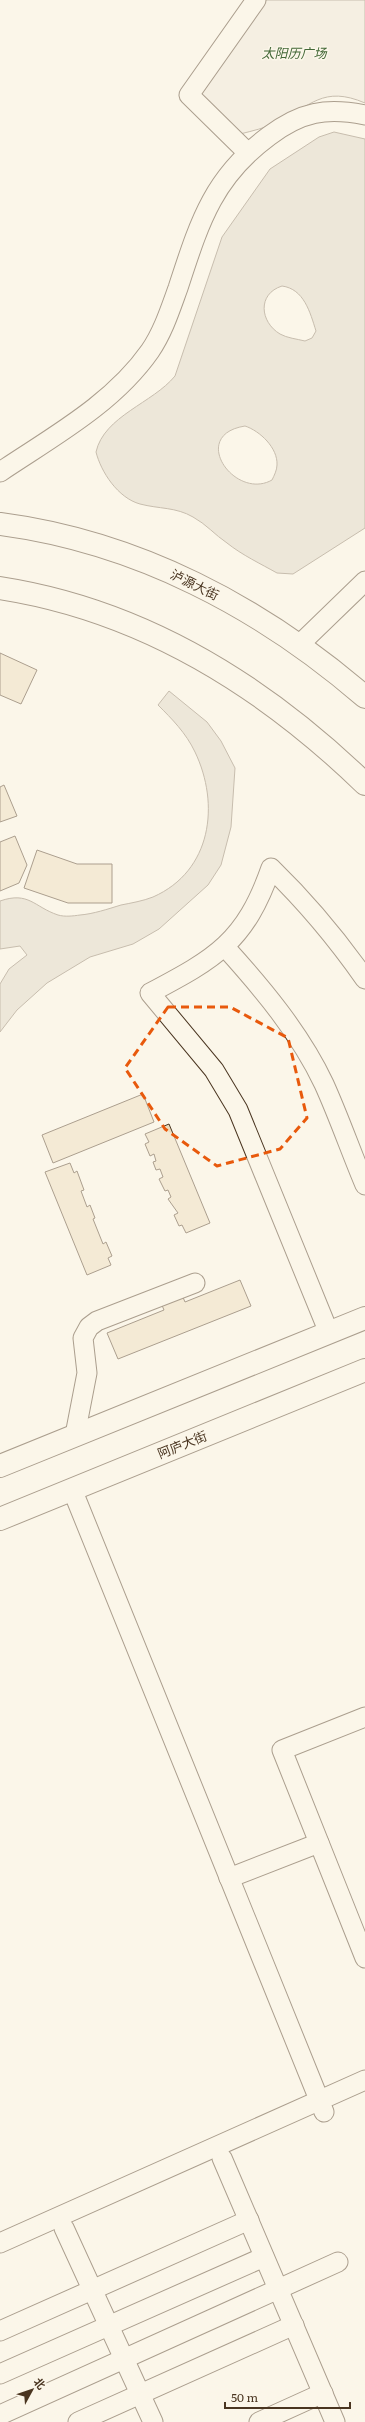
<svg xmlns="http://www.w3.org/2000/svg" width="365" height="2422" font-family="Literata,'Noto Sans SC',serif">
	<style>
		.green { fill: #ede6d9; stroke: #887966 }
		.water { fill: #dcd4c6; stroke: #887966; fill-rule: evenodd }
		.building { fill: #ecdcbc; stroke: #4a3520 }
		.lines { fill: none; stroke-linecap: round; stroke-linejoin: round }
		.minor-casing { stroke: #4a3520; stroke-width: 21 }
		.major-casing { stroke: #4a3520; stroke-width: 24 }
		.highway-casing { stroke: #4a3520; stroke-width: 24 }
		.minor { stroke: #fbf6e9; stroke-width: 19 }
		.major { stroke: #fbf6e9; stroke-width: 22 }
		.highway { stroke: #fbf6e9; stroke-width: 22 }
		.marked { fill: none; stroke: #e8590c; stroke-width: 3; stroke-dasharray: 8 5; stroke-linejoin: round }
		.labels { text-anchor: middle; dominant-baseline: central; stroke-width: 3; stroke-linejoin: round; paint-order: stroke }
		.park-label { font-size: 13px; font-style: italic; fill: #436837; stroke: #fbf6e9 }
		.street-label { font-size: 13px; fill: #4a3520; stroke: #fbf6e9 }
	</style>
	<rect width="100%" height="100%" fill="#fbf6e9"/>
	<path class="green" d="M266,0H365V103C323,85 311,106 276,123C265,128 252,131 240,134L201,95Z"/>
	<g class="water">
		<path d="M334,132L365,139V528L293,574L277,573C261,564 242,555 227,543C215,535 206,524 193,517C176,507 159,509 140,504C118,498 101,472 96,452C104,416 153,403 175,376L222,237L270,169L319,137ZM282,286C304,289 310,312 316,331L312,338L305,341C297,339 287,338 280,334C260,322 257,294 282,286ZM245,426C260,431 278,448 277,465C277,470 274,476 272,480C235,501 188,435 245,426Z"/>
		<path d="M169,691L207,722L221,741L235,768L231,827L221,865L208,885L159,929L133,944L90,957L47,983L17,1010L0,1032V984L9,969L27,955L20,946L0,949V901C29,891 34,907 58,915C65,917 73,916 80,915C93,914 108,909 121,905C131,903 143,901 153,897C212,871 220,804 195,752C186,733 172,719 158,705Z"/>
	</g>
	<g class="building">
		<path d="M0,653L37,670L21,704L0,695Z"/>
		<path d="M4,785L17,816L0,822V787Z"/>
		<path d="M15,836L27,865L19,883L0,891V842Z"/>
		<path d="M37,850L77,864H112V903H68L24,888Z"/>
		<path d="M143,1094L154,1122L53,1163L42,1135Z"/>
		<path d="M169,1124L210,1223L186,1233L182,1225L179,1226L174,1215L178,1213L168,1199L171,1197L168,1190L165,1191L159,1179L163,1177L160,1169L156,1170L153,1162L156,1161L154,1154L150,1156L145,1144L149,1142L145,1134Z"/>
		<path d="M70,1163L74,1173L77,1171L84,1190L81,1191L87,1207L90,1205L95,1218L93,1219L103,1244L106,1242L112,1256L108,1258L111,1265L87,1275L45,1172Z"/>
		<path d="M240,1280L251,1306L118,1359L107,1333L164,1310L161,1303L182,1295L185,1302Z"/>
	</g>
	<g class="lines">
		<g class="minor-casing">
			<g id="minor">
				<path d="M247,152L189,95L256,0"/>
				<path d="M0,472C52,437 113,404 150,351C163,332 170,310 178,288C199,224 212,178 269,136C301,112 326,107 365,115"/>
				<path d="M299,645L365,581"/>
				<path d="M225,947C262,988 300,1033 324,1084C339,1117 351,1152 365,1185"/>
				<path d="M329,1333L238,1110L214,1070L150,993C216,958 245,942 271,868C306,902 337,939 365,979"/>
				<path d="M75,1435L87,1373L83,1338L89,1327L97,1321L195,1283"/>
				<path d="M72,1489L324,2112"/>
				<path d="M365,1717L282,1750L365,1958"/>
				<path d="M229,1878L319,1843"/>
				<path d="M222,2158L335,2422"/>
				<path d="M64,2228L153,2422"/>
				<path d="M0,2243L365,2080"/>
				<path d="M0,2331L249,2220"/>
				<path d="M0,2374L264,2257"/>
				<path d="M0,2415L338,2262"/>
				<path d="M78,2422L294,2325"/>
				<path d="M259,2422L323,2393"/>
			</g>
		</g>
		<g class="major-casing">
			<g id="major">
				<path d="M0,524C137,542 261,607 365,697"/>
				<path d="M0,588C142,610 263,685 365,784"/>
			</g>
		</g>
		<g class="highway-casing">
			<g id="highway">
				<path d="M0,1466L365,1318"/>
				<path d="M0,1519L365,1370"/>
			</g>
		</g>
		<use href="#minor" class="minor"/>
		<use href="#major" class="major"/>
		<use href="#highway" class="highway"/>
	</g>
	<path d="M0 0H365V2422H0ZM168,1007H230L288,1038L307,1118L280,1149L217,1166L165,1129L125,1068Z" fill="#fbf6e9" fill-opacity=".55" fill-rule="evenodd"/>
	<path class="marked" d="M168,1007H230L288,1038L307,1118L280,1149L217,1166L165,1129L125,1068Z"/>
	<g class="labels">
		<g class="park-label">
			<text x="294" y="52">太阳历广场</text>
		</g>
		<g class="street-label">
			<text transform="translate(195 584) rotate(26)">泸源大街</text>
			<text transform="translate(182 1444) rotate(-22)">阿庐大街</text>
		</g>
	</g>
	<g transform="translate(32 2390) rotate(50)" stroke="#fbf6e9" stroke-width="3" paint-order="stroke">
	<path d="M0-3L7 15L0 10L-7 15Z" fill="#4a3520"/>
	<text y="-6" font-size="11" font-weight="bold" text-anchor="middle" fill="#4a3520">北</text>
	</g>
	<path d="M225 2402v6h125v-6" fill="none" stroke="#4a3520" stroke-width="2"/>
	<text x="231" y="2402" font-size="12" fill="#4a3520" stroke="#fbf6e9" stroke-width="3" paint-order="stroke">50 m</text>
</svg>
